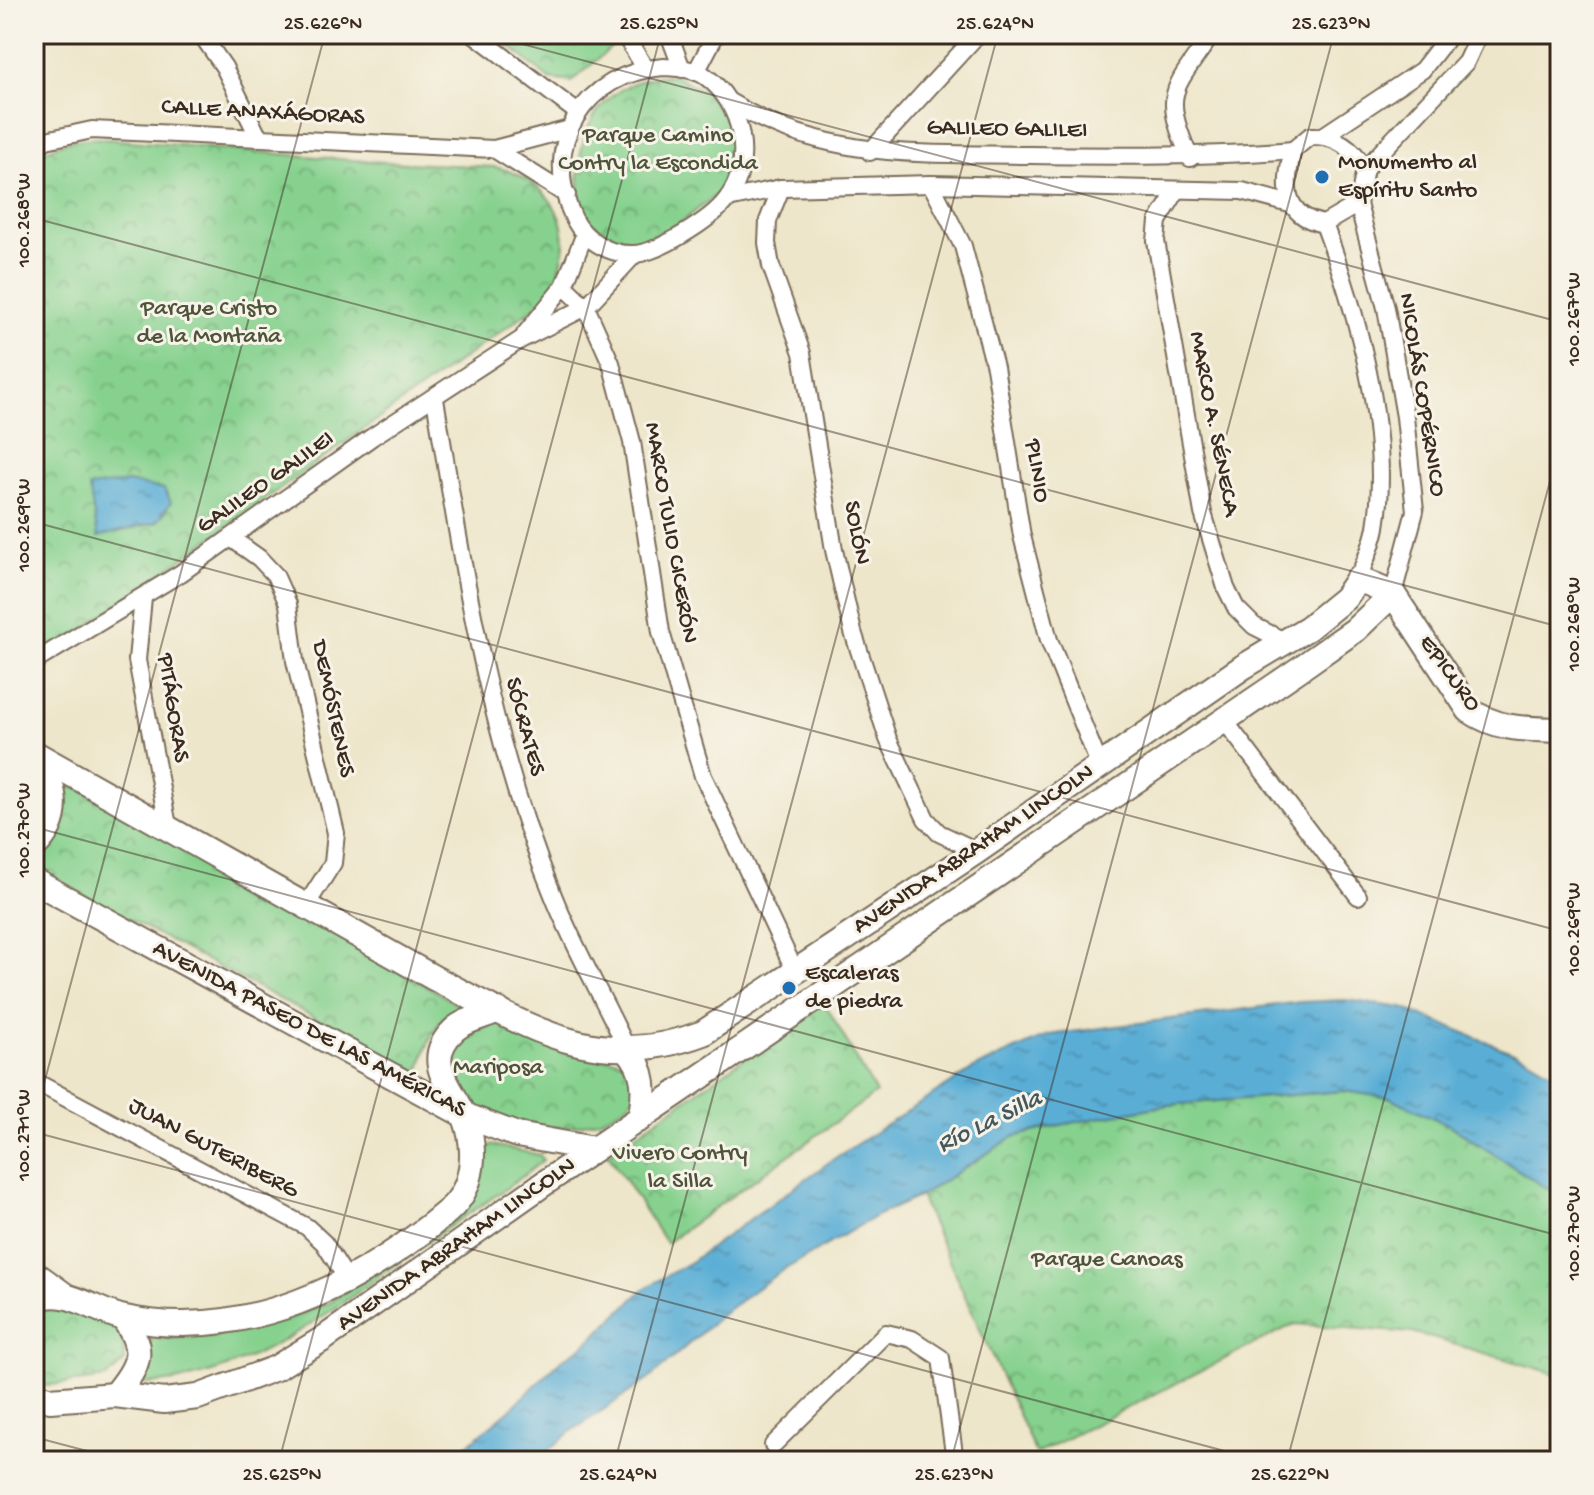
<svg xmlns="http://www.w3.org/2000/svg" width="1594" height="1495" font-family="'Gochi Hand',sans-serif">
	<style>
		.grass { fill: #86d18e; stroke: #607e56; stroke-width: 2 }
		.park { fill: url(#park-crowns); stroke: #607e56; stroke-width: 2 }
		.water { fill: url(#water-ripples); stroke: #4a6c7a; stroke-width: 2 }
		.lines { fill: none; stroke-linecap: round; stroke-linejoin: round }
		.street-casing { stroke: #7a6c5a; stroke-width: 20 }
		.secondary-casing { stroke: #7a6c5a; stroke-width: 28 }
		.street { stroke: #fff; stroke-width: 16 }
		.secondary { stroke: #fff; stroke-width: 24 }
		.ticks { fill: none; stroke: #3b2a1e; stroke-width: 2; stroke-opacity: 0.45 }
		.poi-dot { fill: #1f6fb2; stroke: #f7f3e8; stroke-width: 3 }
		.labels { text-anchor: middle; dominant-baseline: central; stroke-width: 6; stroke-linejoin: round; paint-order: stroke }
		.street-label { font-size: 24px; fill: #3b2a1e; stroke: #f7f3e8 }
		.park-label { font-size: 24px; fill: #4e543a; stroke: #f7f3e8 }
		.poi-label { font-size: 24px; fill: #3b2a1e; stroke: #f7f3e8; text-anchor: start }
		.water-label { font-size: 26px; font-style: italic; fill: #46585e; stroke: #f7f3e8 }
		.neatline { fill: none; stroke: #3b2a1e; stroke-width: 3 }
		.ticks-label { font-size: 20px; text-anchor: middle; fill: #3b2a1e }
	</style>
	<defs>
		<pattern id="park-crowns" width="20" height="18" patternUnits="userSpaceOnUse" patternTransform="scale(2)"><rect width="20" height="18" fill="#86d18e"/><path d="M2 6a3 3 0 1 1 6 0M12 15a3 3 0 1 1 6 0" fill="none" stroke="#6faa73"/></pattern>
		<pattern id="water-ripples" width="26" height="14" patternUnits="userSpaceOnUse" patternTransform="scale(2)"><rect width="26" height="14" fill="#5aaed6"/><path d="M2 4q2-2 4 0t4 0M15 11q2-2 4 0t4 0" fill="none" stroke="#4c8ead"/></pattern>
	</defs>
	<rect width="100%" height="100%" fill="#f7f3e8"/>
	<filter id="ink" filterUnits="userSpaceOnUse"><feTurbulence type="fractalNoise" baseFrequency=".0125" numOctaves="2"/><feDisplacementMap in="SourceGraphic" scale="16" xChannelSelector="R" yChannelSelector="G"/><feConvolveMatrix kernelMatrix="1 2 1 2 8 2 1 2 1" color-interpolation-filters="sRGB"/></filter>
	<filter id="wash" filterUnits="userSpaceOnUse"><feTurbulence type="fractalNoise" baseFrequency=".006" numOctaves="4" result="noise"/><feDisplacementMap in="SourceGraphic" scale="32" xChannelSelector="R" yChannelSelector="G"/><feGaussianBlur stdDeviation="1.8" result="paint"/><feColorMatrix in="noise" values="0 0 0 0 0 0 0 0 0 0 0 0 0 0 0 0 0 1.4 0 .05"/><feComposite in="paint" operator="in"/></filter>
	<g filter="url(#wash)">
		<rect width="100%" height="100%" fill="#eee6ca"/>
		<path class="grass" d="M492,1145L540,1155L543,1160C510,1189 469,1212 433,1238C347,1298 252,1382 142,1384L151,1339L214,1336L285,1320L331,1302L473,1194L486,1150Z"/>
		<g class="park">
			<path d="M495,34H612L617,42L572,82L549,79Z"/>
			<path d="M675,75L707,94L729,122L734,157L721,191L679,224L636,243L614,237L579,215C579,196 577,176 580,158C587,105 624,76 675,75Z"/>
			<path d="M94,138L364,161L495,167C564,183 582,244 545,300L58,647L34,660V155L68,141Z"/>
			<path d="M63,779L461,1006C433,1019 427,1044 419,1073L34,869V857L60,816Z"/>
			<path d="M824,1002L876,1093L666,1243L608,1154Z"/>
			<path d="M496,1021C521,1031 546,1045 572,1053C595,1061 611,1053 632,1067L637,1093C601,1146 458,1139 452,1066C451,1057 449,1050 453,1041Z"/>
			<path d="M1343,1091L1391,1098L1449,1125L1560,1197V1375L1415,1333L1294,1324L1036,1454L920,1196L1013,1137L1060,1125L1167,1105Z"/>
			<path d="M42,1297L107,1321L123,1338L125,1361L106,1378L34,1387V1306Z"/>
		</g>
		<g class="water">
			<path d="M127,482L164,489L171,502L157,522L98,537L89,487Z"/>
			<path d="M1345,1000L1403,1008L1529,1059L1560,1077V1197L1449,1125L1391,1098L1343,1091L1167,1105L1060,1125L1013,1137L920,1196L878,1215L777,1274L727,1310L649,1379L569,1433L536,1461H448L512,1408L560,1361L585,1345L644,1289L692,1261L835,1158L975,1068L1049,1035L1300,1002Z"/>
		</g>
	</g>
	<g filter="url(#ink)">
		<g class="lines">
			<g class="street-casing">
				<g id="street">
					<path d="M201,34L224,67L258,136"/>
					<path d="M474,34L578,113"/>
					<path d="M624,34L645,68"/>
					<path d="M669,34L682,69"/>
					<path d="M664,67C677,68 693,68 705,76C742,102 756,163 726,200C712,219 657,254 633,254C609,255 585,240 574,219C538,145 585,72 664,67Z"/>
					<path d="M696,72L716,34"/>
					<path d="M730,102C826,161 923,153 1031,155C1119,156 1205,157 1293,150"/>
					<path d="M1310,136C1335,135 1353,147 1365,169L1358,204L1324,224C1282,216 1284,184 1293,150Z"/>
					<path d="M1323,136L1422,70L1450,34"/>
					<path d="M34,149L46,140L92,130L494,149L570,129"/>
					<path d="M494,149L567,195"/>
					<path d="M870,152L978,34"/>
					<path d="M1190,158C1161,91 1173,91 1212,34"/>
					<path d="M1365,169L1466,62L1479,34"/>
					<path d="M931,184L963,246L995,367L1022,536L1049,640L1099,764"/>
					<path d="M781,188L768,221L767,243L771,266L802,353L834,550L853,632L888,739L926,819L939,833L977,851"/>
					<path d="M1177,190L1158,221L1156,241L1203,513L1226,588L1236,608L1254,626L1284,641"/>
					<path d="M728,199L781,188L931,184L1242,191L1290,204"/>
					<path d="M1358,204L1386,308L1405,417L1415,511L1393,594"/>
					<path d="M1324,224C1357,313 1392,432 1376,527C1373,545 1364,563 1358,579"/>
					<path d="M564,286L586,307L611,363L632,442L661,632L703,776L795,971"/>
					<path d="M525,334L564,286L584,236"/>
					<path d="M435,399C463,566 488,737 553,895C574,948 603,997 627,1049"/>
					<path d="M231,538L259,558L275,575L288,604L295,661L336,833L333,863L307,904"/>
					<path d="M143,598L137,660L168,826"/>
					<path d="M34,662L181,573L372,437L522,339L586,307L635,254"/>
					<path d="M1224,720L1358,896"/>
					<path d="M34,1081L307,1227L324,1243L349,1282"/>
					<path d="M773,1445L886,1333L912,1339L941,1358L955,1461"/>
				</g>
			</g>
			<g class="secondary-casing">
				<g id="secondary">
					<path d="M34,753L434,978C529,1026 594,1074 703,1033L977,851L1243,667L1308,628L1345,598L1358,579L1393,594L1469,710C1498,730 1525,729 1560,730"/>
					<path d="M34,758C59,785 62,821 34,847"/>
					<path d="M34,881L464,1115L517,1135L594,1149"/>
					<path d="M627,1049C646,1070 646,1092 640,1119"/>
					<path d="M34,1273L63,1294"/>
					<path d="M34,1300C65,1284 94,1312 125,1318C243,1343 360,1286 448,1211C475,1188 477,1149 465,1117C454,1089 420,1062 454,1030C466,1019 484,1017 498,1010"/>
					<path d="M34,1393L50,1400L115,1395L164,1401L198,1397L276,1368L323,1339L546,1182L1298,670L1355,630L1393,594"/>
					<path d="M115,1395C139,1366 147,1351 123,1318"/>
				</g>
			</g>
			<use href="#street" class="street"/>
			<use href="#secondary" class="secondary"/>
		</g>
	</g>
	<path class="ticks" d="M485,34L1560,322M34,218L1560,627M34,522L1560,931M34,827L1560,1236M34,1121L325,34M34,1132L1262,1461M34,1437L125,1461M279,1461L661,34M615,1461L998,34M951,1461L1334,34M1287,1461L1560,444"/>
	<g class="poi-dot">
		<circle cx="1322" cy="177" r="8"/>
		<circle cx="789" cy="988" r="8"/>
	</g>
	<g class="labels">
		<g class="street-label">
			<text transform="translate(263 113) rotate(3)">CALLE ANAXÁGORAS</text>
			<text transform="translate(1007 130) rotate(1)">GALILEO GALILEI</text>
			<text transform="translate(1421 395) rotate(81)">NICOLÁS COPÉRNICO</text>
			<text transform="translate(1213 424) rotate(79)">MARCO A. SÉNECA</text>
			<text transform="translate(1036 471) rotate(81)">PLINIO</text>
			<text transform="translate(266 483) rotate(-35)">GALILEO GALILEI</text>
			<text transform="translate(670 533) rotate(80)">MARCO TULIO CICERÓN</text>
			<text transform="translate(856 533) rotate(79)">SOLÓN</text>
			<text transform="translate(1449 674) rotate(54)">EPICURO</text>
			<text transform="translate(172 708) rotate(81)">PITÁGORAS</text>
			<text transform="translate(332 709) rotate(78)">DEMÓSTENES</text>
			<text transform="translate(524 727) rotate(75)">SÓCRATES</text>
			<text transform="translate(974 850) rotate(-34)">AVENIDA ABRAHAM LINCOLN</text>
			<text transform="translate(309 1030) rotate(28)">AVENIDA PASEO DE LAS AMÉRICAS</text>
			<text transform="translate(213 1149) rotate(28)">JUAN GUTERIBERG</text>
			<text transform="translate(457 1245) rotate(-35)">AVENIDA ABRAHAM LINCOLN</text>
		</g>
		<g class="park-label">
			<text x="658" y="136">Parque Camino<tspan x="658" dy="28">Contry la Escondida</tspan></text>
			<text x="209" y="309">Parque Cristo<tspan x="209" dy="28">de la Montaña</tspan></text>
			<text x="498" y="1068">Mariposa</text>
			<text x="680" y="1154">Vivero Contry<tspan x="680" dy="28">la Silla</tspan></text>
			<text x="1107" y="1260">Parque Canoas</text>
		</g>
		<g class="poi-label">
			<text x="1338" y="163">Monumento al<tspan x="1338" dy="28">Espíritu Santo</tspan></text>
			<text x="805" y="974">Escaleras<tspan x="805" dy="28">de piedra</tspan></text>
		</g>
		<g class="water-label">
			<text transform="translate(990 1123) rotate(-26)">Río La Silla</text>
		</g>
	</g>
	<rect width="1594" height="1495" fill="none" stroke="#f7f3e8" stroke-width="88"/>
	<rect x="44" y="44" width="1506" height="1407" class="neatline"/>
	<g class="ticks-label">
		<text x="323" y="29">25.626°N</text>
		<text x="659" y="29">25.625°N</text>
		<text x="995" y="29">25.624°N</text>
		<text x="1331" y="29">25.623°N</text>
		<text transform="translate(22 220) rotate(-90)" y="7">100.268°W</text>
		<text transform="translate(1572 319) rotate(-90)" y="7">100.267°W</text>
		<text transform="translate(22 525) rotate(-90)" y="7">100.269°W</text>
		<text transform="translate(1572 624) rotate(-90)" y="7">100.268°W</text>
		<text transform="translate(22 830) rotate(-90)" y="7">100.270°W</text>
		<text transform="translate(1572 929) rotate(-90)" y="7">100.269°W</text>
		<text transform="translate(22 1135) rotate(-90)" y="7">100.271°W</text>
		<text transform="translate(1572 1233) rotate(-90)" y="7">100.270°W</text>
		<text x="282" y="1480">25.625°N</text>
		<text x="618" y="1480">25.624°N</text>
		<text x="954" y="1480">25.623°N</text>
		<text x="1290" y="1480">25.622°N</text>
	</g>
</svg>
